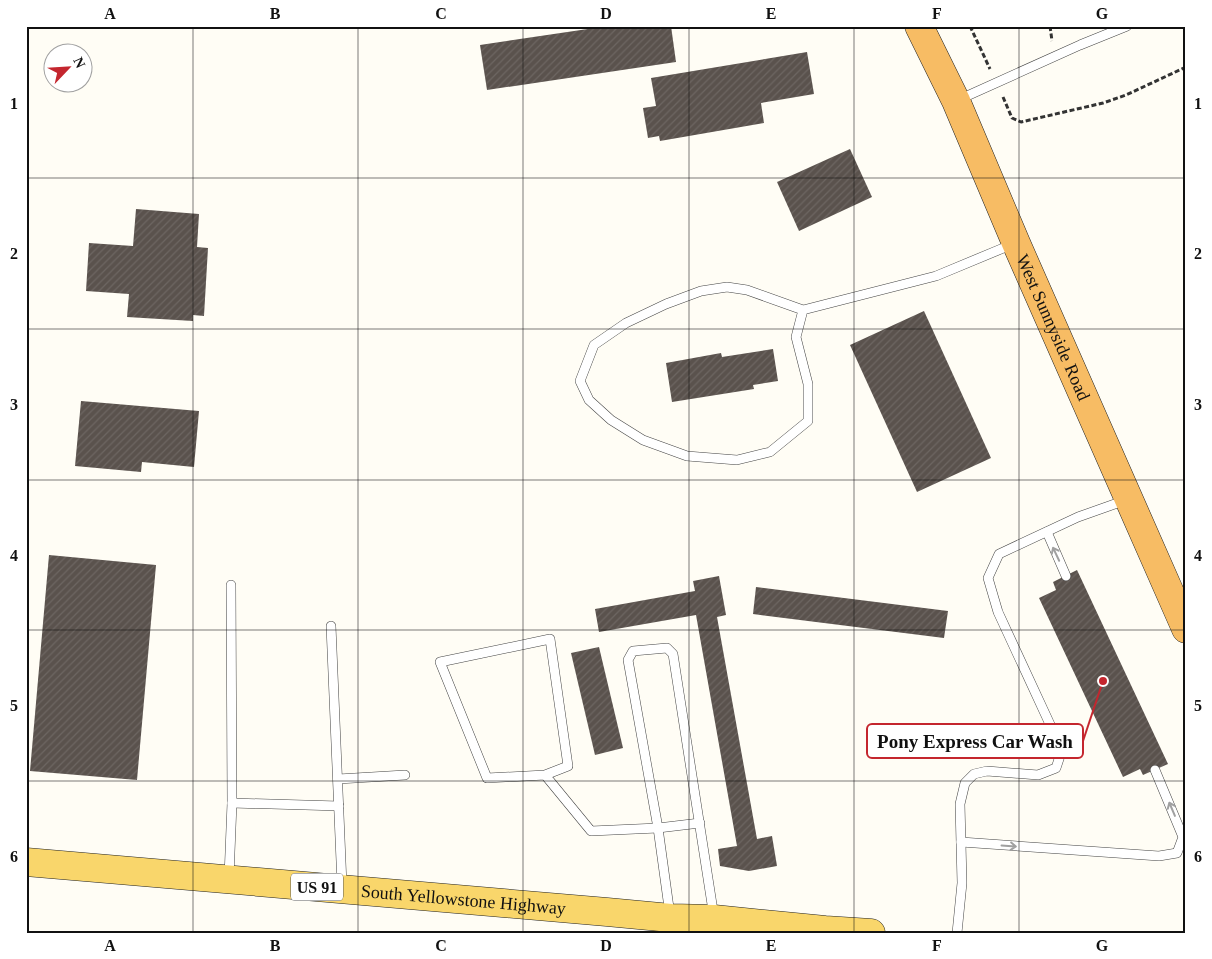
<svg xmlns="http://www.w3.org/2000/svg" width="1212" height="959" font-family="Georgia,serif">
	<style>
		.building { fill: url(#building-hatch) }
		.lines { fill: none; stroke-linecap: round; stroke-linejoin: round }
		.service-casing { stroke: #444; stroke-width: 10 }
		.primary-casing { stroke: #222; stroke-width: 29 }
		.trunk-casing { stroke: #222; stroke-width: 29 }
		.path { stroke: #333; stroke-width: 3; stroke-dasharray: 5 2.5; stroke-linecap: butt }
		.service { stroke: #fff; stroke-width: 9 }
		.primary { stroke: #f9d66b; stroke-width: 28 }
		.trunk { stroke: #f7bc64; stroke-width: 28 }
		.oneway { stroke: #a0a0a0 }
		.grid { fill: none; stroke: #111; stroke-width: 1; stroke-opacity: 0.55 }
		.labels { text-anchor: middle; dominant-baseline: central; stroke-width: 5; stroke-linejoin: round; paint-order: stroke }
		.shield { fill: #fff; stroke: #585858; stroke-width: 1 }
		.shield-label { font-size: 16px; font-weight: bold; fill: #111 }
		.street-label { font-size: 18px; fill: #111; stroke: #fff }
		.leader { fill: none; stroke: #c4262e; stroke-width: 2 }
		.callout-dot { fill: #c4262e; stroke: #fff; stroke-width: 2 }
		.callout { fill: #fff; stroke: #c4262e; stroke-width: 2 }
		.callout-label { font-size: 19px; text-anchor: middle; font-weight: bold; fill: #111 }
		.neatline { fill: none; stroke: #111; stroke-width: 2 }
		.grid-label { font-size: 16px; text-anchor: middle; font-weight: bold; fill: #111 }
	</style>
	<defs>
		<pattern id="building-hatch" width="6" height="6" patternUnits="userSpaceOnUse" patternTransform="scale(1.25)"><rect width="6" height="6" fill="#5a524d"/><path d="M-1 1l2-2M0 6l6-6M5 7l2-2" fill="none" stroke="#6d6662"/></pattern>
	</defs>
	<rect width="100%" height="100%" fill="#fffdf5"/>
	<g class="building">
		<path d="M608,26H671L676,62L487,90L480,45Z"/>
		<path d="M807,52L814,94L761,103L764,123L660,141L659,136L648,138L643,108L656,106L651,78Z"/>
		<path d="M850,149L872,197L799,231L777,182Z"/>
		<path d="M136,209L199,214L197,247L208,248L204,316L193,315V321L127,317L129,294L86,291L89,243L133,246Z"/>
		<path d="M924,311L991,458L917,492L850,345Z"/>
		<path d="M773,349L778,381L753,385L754,389L672,402L666,363L721,353L722,357Z"/>
		<path d="M81,401L199,411L194,467L142,462L141,472L75,466Z"/>
		<path d="M49,555L156,565L137,780L30,771Z"/>
		<path d="M1077,570L1168,764L1143,775L1140,769L1123,777L1039,598L1056,590L1053,582Z"/>
		<path d="M719,576L726,615L717,617L757,839L772,836L777,866L749,871L720,866L718,849L737,846L696,615L599,632L595,609L695,591L693,581Z"/>
		<path d="M756,587L948,611L944,638L753,614Z"/>
		<path d="M599,647L623,748L595,755L571,653Z"/>
	</g>
	<g class="lines">
		<g class="service-casing">
			<g id="service">
				<path d="M958,100L1080,45L1127,26"/>
				<path d="M803,310L796,337L808,384V421L770,452L737,460L687,456L643,440L611,420L589,400L580,381L594,345L626,323L666,304L701,291L727,287L747,290L803,310L936,276L1013,244"/>
				<path d="M1047,532L1066,576"/>
				<path d="M331,626L342,885"/>
				<path d="M545,775L487,778L440,662L550,639L568,766L545,775L591,831L658,828L700,823"/>
				<path d="M338,779L405,775"/>
				<path d="M232,803L339,806"/>
				<path d="M961,842L1159,856L1177,853L1183,837L1155,770"/>
				<path d="M229,877L232,803L231,585"/>
				<path d="M670,915L658,828L628,660L633,651L667,648L673,654L714,917"/>
				<path d="M957,933L962,883L960,804L965,783L974,774L987,771L1038,775L1056,768L1061,753L1054,733L998,612L988,578L999,554L1078,517L1126,500"/>
			</g>
		</g>
		<g class="primary-casing">
			<g id="primary">
				<path id="s1" d="M26,862L607,912L671,918L714,919L825,930L871,933"/>
			</g>
		</g>
		<g class="trunk-casing">
			<g id="trunk">
				<path id="s2" d="M919,26L956,101L1016,243L1186,629"/>
			</g>
		</g>
		<g class="path">
			<path d="M970,26L990,69"/>
			<path d="M1050,26L1052,41"/>
			<path d="M1003,97L1012,118L1021,122L1103,103L1126,95L1186,67"/>
		</g>
		<use href="#service" class="service"/>
		<use href="#primary" class="primary"/>
		<use href="#trunk" class="trunk"/>
	</g>
	<defs><path id="oneway-shaft" d="M-6 0H5M1.5-3L5.5 0L1.5 3" fill="none" stroke-width="1.6" stroke-linecap="round" stroke-linejoin="round" transform="scale(1.25)"/></defs>
	<g class="oneway">
		<use href="#oneway-shaft" transform="translate(1056 554) rotate(-115)"/>
		<use href="#oneway-shaft" transform="translate(1172 809) rotate(-113)"/>
		<use href="#oneway-shaft" transform="translate(1009 846) rotate(4)"/>
	</g>
	<path class="grid" d="M193,26V933M358,26V933M523,26V933M689,26V933M854,26V933M1019,26V933M26,178H1186M26,329H1186M26,480H1186M26,630H1186M26,781H1186"/>
	<g class="labels">
		<rect class="shield" x="291" y="873.5" width="52" height="27" rx="4"/>
		<g class="shield-label">
			<text x="317" y="887">US 91</text>
		</g>
		<g class="street-label">
			<text stroke="none"><textPath href="#s2" startOffset="330">West Sunnyside Road</textPath></text>
			<text stroke="none"><textPath href="#s1" startOffset="439">South Yellowstone Highway</textPath></text>
		</g>
	</g>
	<path class="leader" d="M1103 681L1083 741"/>
	<circle class="callout-dot" cx="1103" cy="681" r="5"/>
	<rect class="callout" x="867" y="724" width="216" height="34" rx="5"/>
	<g class="callout-label">
		<text x="975" y="748">Pony Express Car Wash</text>
	</g>
	<rect width="1212" height="959" fill="none" stroke="#ffffff" stroke-width="55"/>
	<g transform="translate(68 68) rotate(65)"><circle r="24" fill="#ffffff" stroke="#a0a0a0"/>
	<path d="M0-4L9 19L0 12L-9 19Z" fill="#c4262e"/>
	<text y="-8" font-size="14" font-weight="bold" text-anchor="middle" fill="#111111">N</text>
	</g>
	<rect x="28" y="28" width="1156" height="904" class="neatline"/>
	<g class="grid-label">
		<text x="110" y="19">A</text>
		<text x="275" y="19">B</text>
		<text x="441" y="19">C</text>
		<text x="606" y="19">D</text>
		<text x="771" y="19">E</text>
		<text x="937" y="19">F</text>
		<text x="1102" y="19">G</text>
		<text x="14" y="109">1</text>
		<text x="1198" y="109">1</text>
		<text x="14" y="259">2</text>
		<text x="1198" y="259">2</text>
		<text x="14" y="410">3</text>
		<text x="1198" y="410">3</text>
		<text x="14" y="561">4</text>
		<text x="1198" y="561">4</text>
		<text x="14" y="711">5</text>
		<text x="1198" y="711">5</text>
		<text x="14" y="862">6</text>
		<text x="1198" y="862">6</text>
		<text x="110" y="951">A</text>
		<text x="275" y="951">B</text>
		<text x="441" y="951">C</text>
		<text x="606" y="951">D</text>
		<text x="771" y="951">E</text>
		<text x="937" y="951">F</text>
		<text x="1102" y="951">G</text>
	</g>
</svg>
